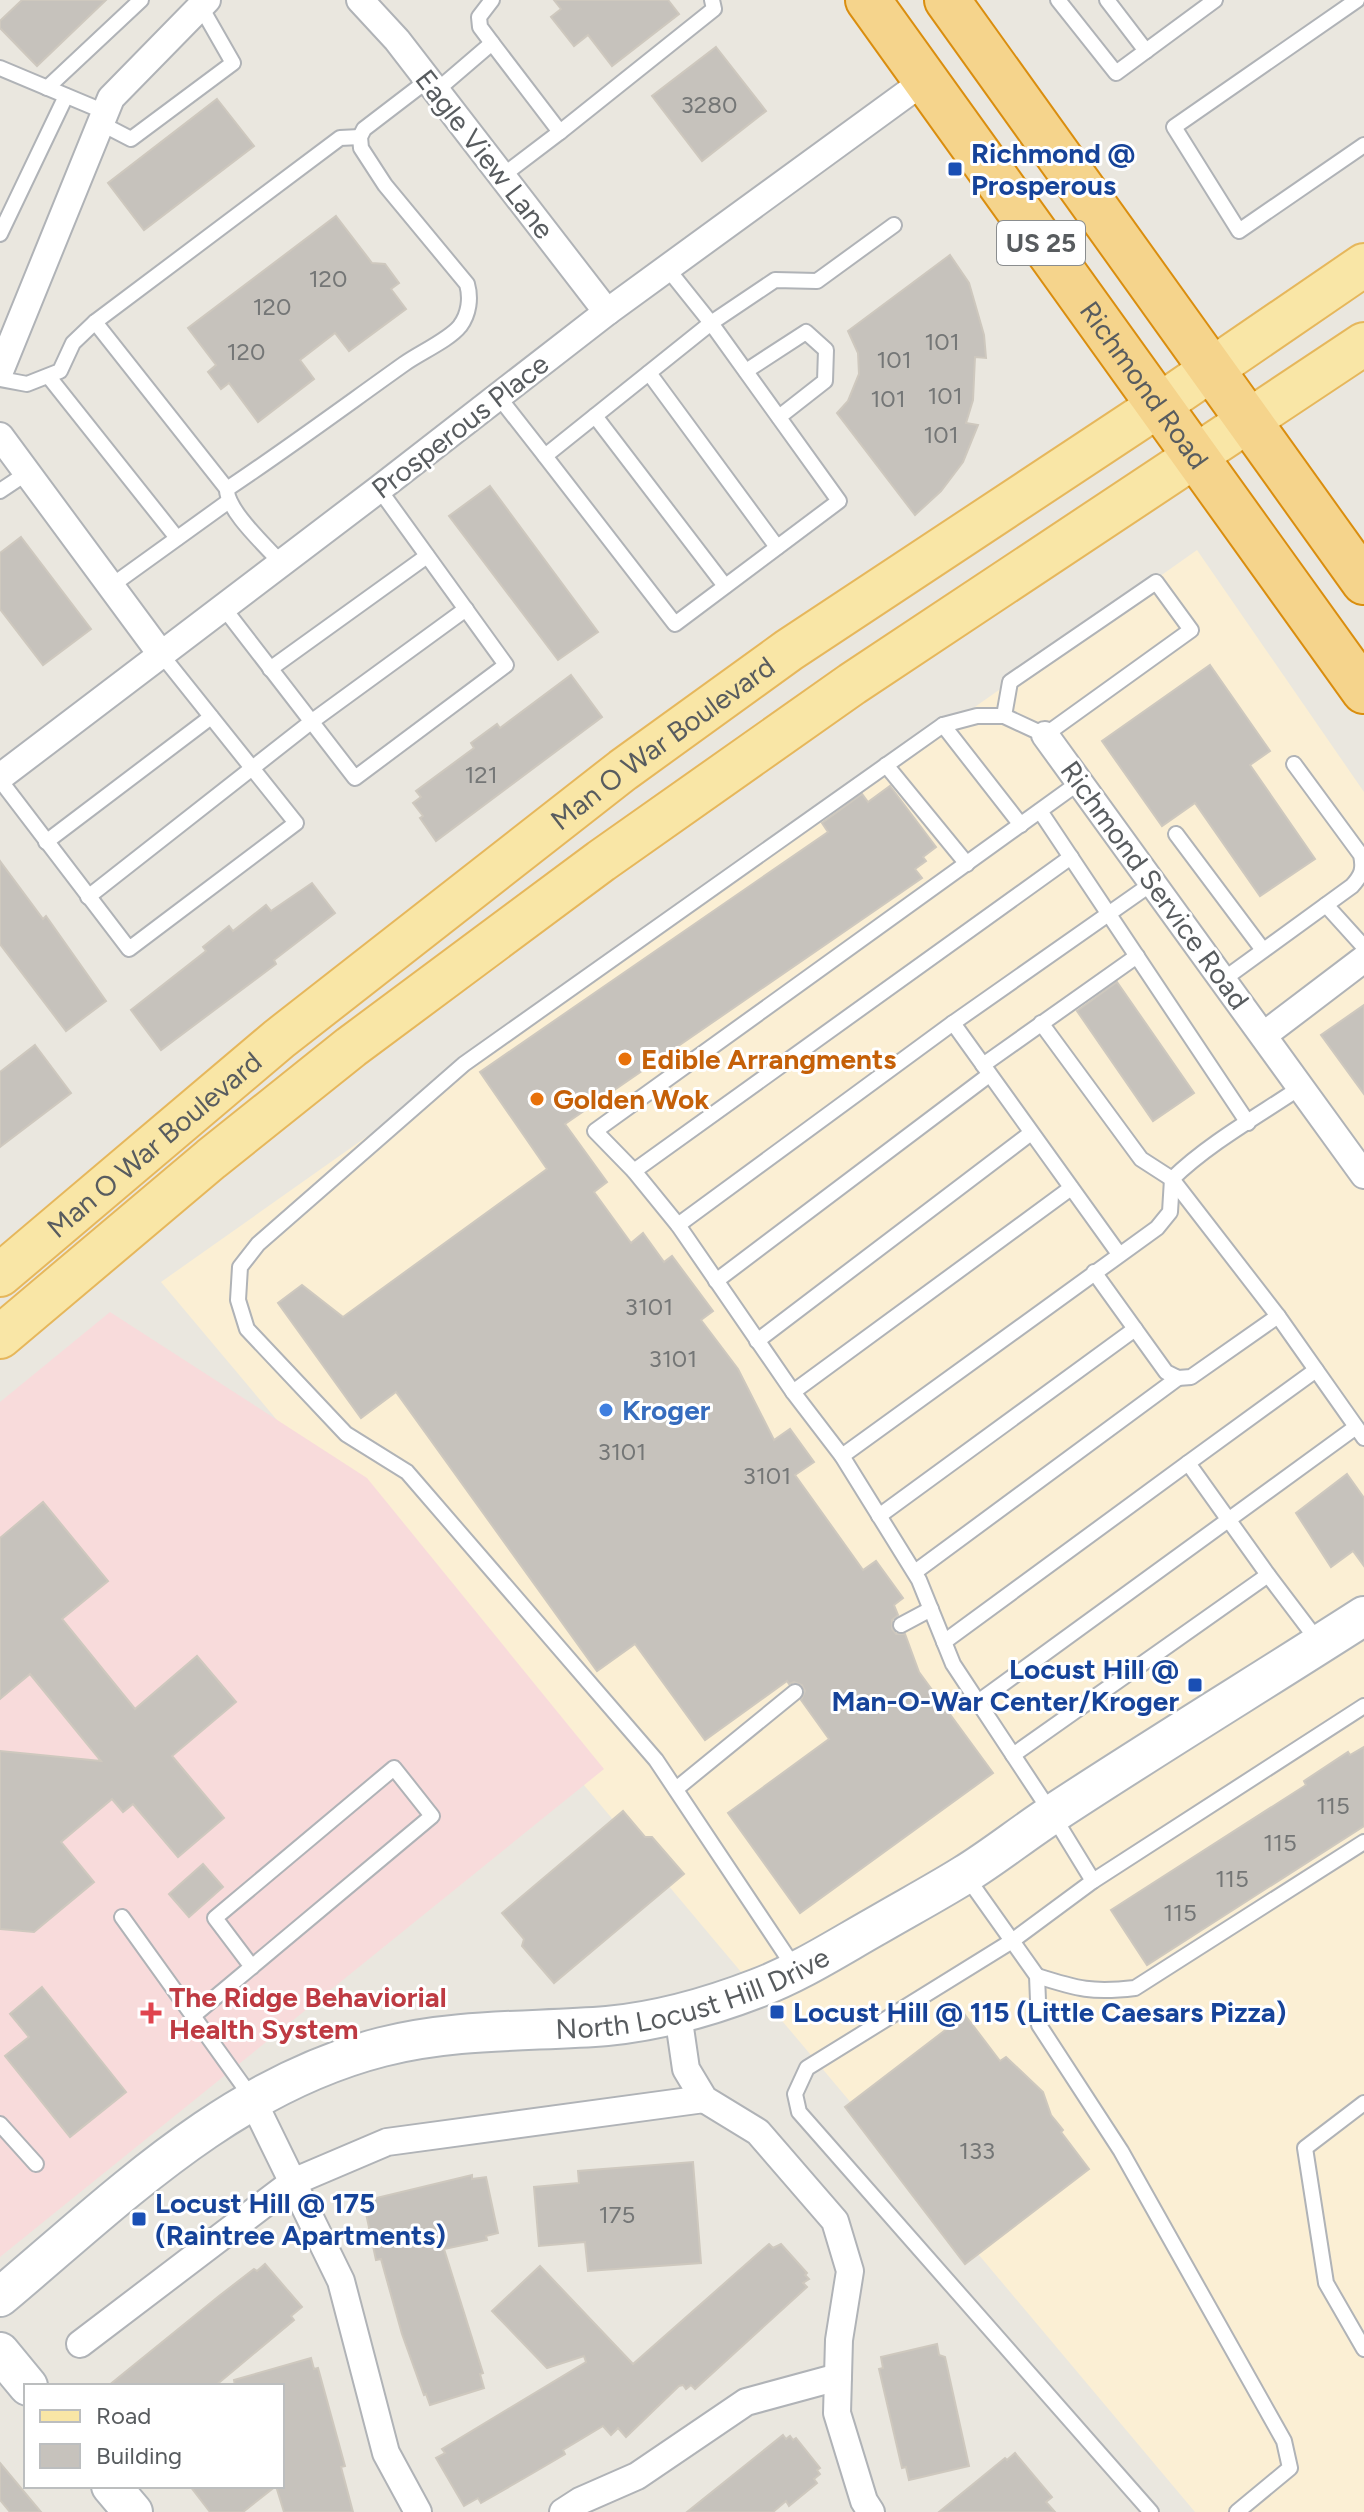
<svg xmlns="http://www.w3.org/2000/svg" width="1364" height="2512" font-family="Figtree,sans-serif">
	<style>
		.commercial { fill: #fbefd4 }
		.medical { fill: #f8dbdb }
		.building { fill: #c6c2bc; stroke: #cec8be; stroke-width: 2 }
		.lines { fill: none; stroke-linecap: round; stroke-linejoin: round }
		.lane-casing { stroke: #b0b3b7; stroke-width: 18 }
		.street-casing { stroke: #b0b3b7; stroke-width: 30 }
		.secondary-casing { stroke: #b1b5b9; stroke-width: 42 }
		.primary-casing { stroke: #e6b75c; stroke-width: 46 }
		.highway-casing { stroke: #da8e0f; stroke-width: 48 }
		.lane { stroke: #fff; stroke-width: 14 }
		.street { stroke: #fff; stroke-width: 26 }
		.secondary { stroke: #fff; stroke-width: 38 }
		.primary { stroke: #f9e6a6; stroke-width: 42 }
		.highway { stroke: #f5d48c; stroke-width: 44 }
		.transit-dot { fill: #1a4fb4; stroke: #fff; stroke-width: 3 }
		.food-dot { fill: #e8710a; stroke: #fff; stroke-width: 3 }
		.shop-dot { fill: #3f7fe0; stroke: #fff; stroke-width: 3 }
		.health-dot { fill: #e0444e; stroke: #fff; stroke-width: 3 }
		.labels { text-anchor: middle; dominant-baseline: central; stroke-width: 6; stroke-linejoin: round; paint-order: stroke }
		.number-label { font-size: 24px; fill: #747676 }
		.shield { fill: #fff; stroke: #8a8d8f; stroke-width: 2 }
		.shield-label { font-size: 26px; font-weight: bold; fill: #585c5f }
		.transit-label { font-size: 28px; font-weight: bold; fill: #164399; stroke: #fff; text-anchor: start }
		.street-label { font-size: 28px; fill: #585c5f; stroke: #fff }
		.food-label { font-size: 28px; font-weight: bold; fill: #c56008; stroke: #fff; text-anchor: start }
		.shop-label { font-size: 28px; font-weight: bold; fill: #366cbe; stroke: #fff; text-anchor: start }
		.health-label { font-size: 28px; font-weight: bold; fill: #be3a42; stroke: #fff; text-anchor: start }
	</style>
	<rect width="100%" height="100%" fill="#eae7df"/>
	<path class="commercial" d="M1197,550L1364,792V2512H1195L161,1282Z"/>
	<path class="medical" d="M110,1312L367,1478L604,1769L0,2257V1402Z"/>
	<g class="building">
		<path d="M22,0H106L37,66L0,28V21Z"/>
		<path d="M554,0H668L679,14L612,66L588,35L574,46L551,17L561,9Z"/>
		<path d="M716,47L766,111L702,161L652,96Z"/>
		<path d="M217,99L254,146L144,230L108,183Z"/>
		<path d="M336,216L372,263L385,264L399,283L391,289L406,309L349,351L335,333L300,360L314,379L258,422L229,383L221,389L208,372L216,365L188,328Z"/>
		<path d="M950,255L969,283L984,335L986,358L975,357L973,400L966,423L978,425L963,462L941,491L915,515L837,413L848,401L859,374L858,353L848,331Z"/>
		<path d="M490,486L598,632L558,660L449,516Z"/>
		<path d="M21,537L91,629L43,665L0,609V553Z"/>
		<path d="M1210,665L1270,751L1250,765L1315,859L1260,896L1195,803L1162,826L1102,741Z"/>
		<path d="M571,675L602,717L436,841L420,818L423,816L413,803L421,797L416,791L474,748L471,743L497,724L500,728Z"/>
		<path d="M890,786L936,847L923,857L926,861L915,869L922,878L565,1124L607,1182L594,1192L631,1243L643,1233L664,1262L672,1256L713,1311L701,1320L738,1369L774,1440L790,1429L814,1462L795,1475L863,1570L876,1561L903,1598L894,1605L898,1615L892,1620V1629L896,1634H905L919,1672L993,1773L800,1913L728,1813L829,1739L801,1700L805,1691L802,1685L794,1682L789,1684L787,1681L705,1740L635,1644L597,1671L396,1392L361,1418L278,1303L302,1285L343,1317L547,1169L480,1072L828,832L822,823L862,794L868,802Z"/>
		<path d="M0,861L43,919L46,916L106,1001L66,1031L0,944Z"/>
		<path d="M312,883L335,913L274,960L276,964L161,1050L131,1010L206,951L203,947L229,926L233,931L266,905L271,911Z"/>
		<path d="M1117,982L1194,1093L1153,1121L1077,1011Z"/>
		<path d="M1364,1005V1094L1321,1035Z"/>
		<path d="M35,1045L71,1093L0,1147V1072Z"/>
		<path d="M1347,1474L1364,1498V1566L1353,1551L1331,1567L1296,1513Z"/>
		<path d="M43,1502L108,1581L62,1619L135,1709L197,1656L236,1702L172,1756L224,1818L178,1857L133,1804L123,1812L112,1799L61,1842L94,1882L34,1932L0,1929V1751L101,1761L30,1674L0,1699V1538Z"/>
		<path d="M1364,1747V1826L1147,1965L1111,1910L1306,1785L1304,1781L1348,1752L1350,1755Z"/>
		<path d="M623,1811L645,1837H652L684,1874L554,1983L522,1946L524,1939L502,1913Z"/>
		<path d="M203,1864L223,1887L189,1917L169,1894Z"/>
		<path d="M42,1987L126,2092L70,2137L5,2056L29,2037L10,2014Z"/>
		<path d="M965,2015L1000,2061L1006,2057L1043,2092L1051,2115L1063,2130L1061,2132L1089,2169L965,2264L845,2107Z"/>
		<path d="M693,2162L701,2263L588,2271L585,2242L539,2246L534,2187L579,2183L578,2171Z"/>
		<path d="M472,2175V2179L486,2177L498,2233L486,2236L487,2240L444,2249L483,2373L480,2374L484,2388L430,2405L426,2394L424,2395L402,2334L381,2259L376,2260L364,2204L368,2203V2200Z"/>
		<path d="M769,2244L773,2248L781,2244L807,2273L805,2275L809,2279L803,2283L807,2287L695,2389L691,2385L686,2389L683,2385L679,2386L626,2437L618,2428L611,2435L603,2426L563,2450L565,2454L533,2473L481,2503L478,2498L464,2506L436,2458L445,2453L442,2449L586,2362L584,2356L547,2368L492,2311L540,2266L633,2364Z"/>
		<path d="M265,2264L302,2307L291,2316L294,2320L215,2386H108L219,2296L254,2269L257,2271Z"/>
		<path d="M937,2344L939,2355L945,2357L969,2466L909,2480L906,2467L902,2468L879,2369L883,2368L881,2357Z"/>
		<path d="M311,2358L314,2369L318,2368L345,2466L341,2467L353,2512H284L276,2486H282V2386H235L234,2380Z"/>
		<path d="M783,2435L786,2439L790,2436L793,2440L796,2438L820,2468L817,2470L820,2474L814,2479L817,2483L789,2506L786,2501L773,2512H687Z"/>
		<path d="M1015,2453L1052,2497L1046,2502L1055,2512H939L1005,2458L1007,2460Z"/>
		<path d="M0,2463L41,2512H10L0,2500Z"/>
		<path d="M190,2486H276L243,2512H210Z"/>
	</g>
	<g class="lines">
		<g class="lane-casing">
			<g id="lane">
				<path d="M1058,0L1116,73L1215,0"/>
				<path d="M1107,0L1146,51"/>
				<path d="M1357,0L1174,127L1239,231L1364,145"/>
				<path d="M492,43L480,27L479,17L492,0"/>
				<path d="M0,68L105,112"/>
				<path d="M47,88L141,0"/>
				<path d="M436,91L492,43L560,132L502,176"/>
				<path d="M100,123L131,139L233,63L201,7"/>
				<path d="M560,132L714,9L712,0"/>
				<path d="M0,234L66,96"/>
				<path d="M667,268L711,323L775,280L817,281L894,225"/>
				<path d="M95,322L227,489"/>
				<path d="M711,323L839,501L675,624L545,456Z"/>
				<path d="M746,371L806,332L826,350L825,381L779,417"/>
				<path d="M649,373L777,547"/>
				<path d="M49,377L177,538"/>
				<path d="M0,379L27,384L60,371L73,343L95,322L340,138L360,137"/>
				<path d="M498,396L545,456"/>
				<path d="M595,416L725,586"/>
				<path d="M0,491L27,473"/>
				<path d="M281,563C267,547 226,510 227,489C287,449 345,406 404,364C419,353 449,340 460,326C469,314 471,298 467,284L385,185L361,148L360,137L364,129L428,80"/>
				<path d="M111,586L229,501"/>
				<path d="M223,607L355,778L506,665L379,489"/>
				<path d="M270,669L427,556"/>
				<path d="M943,725L1021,825"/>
				<path d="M886,765L967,864"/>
				<path d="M0,780L129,949L296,823L161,654"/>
				<path d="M1081,781L595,1131L634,1171L678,1225L793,1392L842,1456L919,1580L953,1664L1052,1814L1093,1881"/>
				<path d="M1040,811L1248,1123"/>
				<path d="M1176,834L1263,950"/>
				<path d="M46,842L211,717"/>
				<path d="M88,897L311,722L466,609"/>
				<path d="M1326,905L1364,947"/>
				<path d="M1224,979L1352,886C1362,875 1364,869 1361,855L1294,764"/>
				<path d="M1041,1023L1141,1159L1172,1179L1278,1316L1364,1438"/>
				<path d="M983,1065L1137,956"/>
				<path d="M634,1171L1071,857"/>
				<path d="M678,1225L953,1023"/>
				<path d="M1119,1254L953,1023L1154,882"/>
				<path d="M1094,1272L1166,1372L1178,1378L1191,1377L1278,1316"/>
				<path d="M716,1281L989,1075"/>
				<path d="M757,1341L1031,1133"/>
				<path d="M793,1392L1071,1188"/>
				<path d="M842,1456L1157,1228L1170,1212L1172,1179C1209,1143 1258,1116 1301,1087"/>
				<path d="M879,1516L1135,1329"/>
				<path d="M915,1572L1178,1378"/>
				<path d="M1268,1575L1188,1463L1316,1370"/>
				<path d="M901,1625L931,1609"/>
				<path d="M944,1642L1188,1463"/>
				<path d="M978,1702L1356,1427"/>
				<path d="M1013,1755L1268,1575L1318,1641"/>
				<path d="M676,1789L795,1692"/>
				<path d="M966,1876L1037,1976L1039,2025L1121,2151L1284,2441L1290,2468L1237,2512"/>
				<path d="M122,1917L252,2098"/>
				<path d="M796,1970L656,1760L407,1472L346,1434L247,1329L238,1300L240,1267L258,1244L464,1064L943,725L977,716H1004L1045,735L1191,630L1156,582L1010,682L1004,716"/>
				<path d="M1037,1976C1078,1989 1092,1993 1135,1988L1364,1842"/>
				<path d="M193,2016L432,1816L394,1768L215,1918L252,1967"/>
				<path d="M1364,2103L1305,2148L1326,2283L1364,2349"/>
				<path d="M0,2124L36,2164"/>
				<path d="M1151,2512L799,2112L795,2094L807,2068L1012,1941L1093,1881L1364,1706"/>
			</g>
		</g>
		<g class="street-casing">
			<g id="street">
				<path d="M360,0L397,40L607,312"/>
				<path d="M0,371L111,98L207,0"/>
				<path d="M0,436L161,654"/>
				<path d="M1045,735L1364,1175"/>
				<path d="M0,777L379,489L607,312L924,81"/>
				<path d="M1264,1035L1364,959"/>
				<path d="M678,2014L686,2069L704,2099L758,2132L835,2221L850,2271L839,2340L837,2413L864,2501L871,2512"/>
				<path d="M252,2099L341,2281L386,2453L418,2512"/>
				<path d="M80,2344L293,2182L387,2142L704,2099"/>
				<path d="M563,2512L580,2501L637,2476L746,2402L838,2377"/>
			</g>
		</g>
		<g class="secondary-casing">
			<g id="secondary">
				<path id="s1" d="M0,2297C117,2199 229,2086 382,2047C456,2028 532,2032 607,2026C660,2021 709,2007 758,1988C800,1972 837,1948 876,1926C905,1909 935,1893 964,1875C995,1856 1023,1833 1054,1813C1156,1746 1261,1682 1364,1616"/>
				<path d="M0,2352L28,2386"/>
				<path d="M111,2486L133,2512"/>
			</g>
		</g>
		<g class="primary-casing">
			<g id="primary">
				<path id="s2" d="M0,1275L279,1039L623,770L789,650L1158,406L1364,265"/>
				<path d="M0,1337L211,1159L351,1047L601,861L852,684L1364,344"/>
			</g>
		</g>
		<g class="highway-casing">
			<g id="highway">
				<path id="s3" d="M868,0L1364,691"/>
				<path d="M947,0L1364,582"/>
			</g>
		</g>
		<use href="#lane" class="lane"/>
		<use href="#street" class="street"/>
		<use href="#secondary" class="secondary"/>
		<use href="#primary" class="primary"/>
		<use href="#highway" class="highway"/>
	</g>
	<g class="transit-dot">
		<rect x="947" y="161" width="16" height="16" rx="4"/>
		<rect x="1187" y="1677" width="16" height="16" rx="4"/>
		<rect x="769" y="2004" width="16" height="16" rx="4"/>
		<rect x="131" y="2211" width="16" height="16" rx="4"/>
	</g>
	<g class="food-dot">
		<circle cx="625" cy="1059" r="8"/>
		<circle cx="537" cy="1099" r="8"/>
	</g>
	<circle class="shop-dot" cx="606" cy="1410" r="8"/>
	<path class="health-dot" d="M147 2001h8v8h8v8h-8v8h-8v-8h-8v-8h8z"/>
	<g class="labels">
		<g class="number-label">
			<text x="709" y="104">3280</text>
			<text x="328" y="278">120</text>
			<text x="272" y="306">120</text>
			<text x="942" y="341">101</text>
			<text x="246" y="351">120</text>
			<text x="894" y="359">101</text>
			<text x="945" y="395">101</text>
			<text x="888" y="398">101</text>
			<text x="941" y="434">101</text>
			<text x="481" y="774">121</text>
			<text x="649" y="1306">3101</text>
			<text x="673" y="1358">3101</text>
			<text x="622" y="1451">3101</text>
			<text x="767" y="1475">3101</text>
			<text x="1333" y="1805">115</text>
			<text x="1280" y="1842">115</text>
			<text x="1232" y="1878">115</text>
			<text x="1180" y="1912">115</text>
			<text x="977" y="2150">133</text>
			<text x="617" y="2214">175</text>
		</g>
		<rect class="shield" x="997" y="221" width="88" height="44" rx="6"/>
		<g class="shield-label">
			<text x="1041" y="243">US 25</text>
		</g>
		<g class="transit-label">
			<text x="971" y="153">Richmond @<tspan x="971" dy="32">Prosperous</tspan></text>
			<text x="1179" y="1669" text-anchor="end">Locust Hill @<tspan x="1179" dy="32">Man-O-War Center/Kroger</tspan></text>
			<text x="793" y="2012">Locust Hill @ 115 (Little Caesars Pizza)</text>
			<text x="155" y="2203">Locust Hill @ 175<tspan x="155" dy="32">(Raintree Apartments)</tspan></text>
		</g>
		<g class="street-label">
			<text transform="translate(485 154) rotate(52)">Eagle View Lane</text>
			<text stroke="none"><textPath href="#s3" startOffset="474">Richmond Road</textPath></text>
			<text transform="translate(460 426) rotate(-38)">Prosperous Place</text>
			<text stroke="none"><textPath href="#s2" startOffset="850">Man O War Boulevard</textPath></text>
			<text transform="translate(1155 885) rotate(54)">Richmond Service Road</text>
			<text stroke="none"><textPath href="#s2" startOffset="202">Man O War Boulevard</textPath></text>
			<text stroke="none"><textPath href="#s1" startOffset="778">North Locust Hill Drive</textPath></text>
		</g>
		<g class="food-label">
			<text x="641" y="1059">Edible Arrangments</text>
			<text x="553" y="1099">Golden Wok</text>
		</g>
		<g class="shop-label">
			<text x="622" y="1410">Kroger</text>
		</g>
		<g class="health-label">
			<text x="169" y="1997">The Ridge Behaviorial<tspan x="169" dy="32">Health System</tspan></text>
		</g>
	</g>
	<rect x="24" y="2384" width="260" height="104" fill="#ffffff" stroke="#bcbebf" stroke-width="2"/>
	<rect x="40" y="2410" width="40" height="12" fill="#f9e6a6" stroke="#bcbebf" stroke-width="2"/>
	<text x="96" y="2424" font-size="24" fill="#585c5f">Road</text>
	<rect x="40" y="2444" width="40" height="24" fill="#c6c2bc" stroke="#bcbebf" stroke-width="2"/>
	<text x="96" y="2464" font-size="24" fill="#585c5f">Building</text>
</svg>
